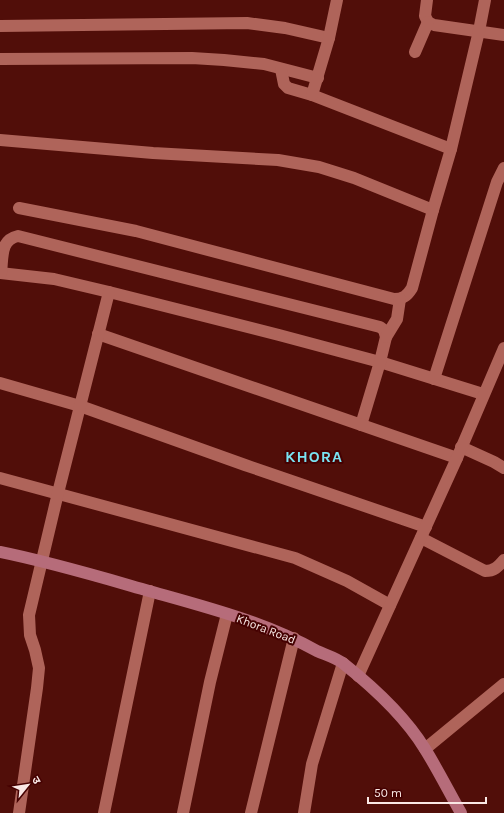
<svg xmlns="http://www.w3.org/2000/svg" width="504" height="813" font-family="Karla,'Noto Sans Devanagari',sans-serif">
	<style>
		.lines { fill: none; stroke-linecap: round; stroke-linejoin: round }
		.street { stroke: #af645a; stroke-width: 12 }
		.secondary { stroke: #b66c7a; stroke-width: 12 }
		.labels { text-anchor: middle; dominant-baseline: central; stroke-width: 4; stroke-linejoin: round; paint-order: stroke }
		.street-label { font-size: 12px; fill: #fae8e5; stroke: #450101 }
		.district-label { font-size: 16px; font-weight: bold; letter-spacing: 1px; fill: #79e2f2; stroke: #450101 }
	</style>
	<rect width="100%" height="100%" fill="#510e09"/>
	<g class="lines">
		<g class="street">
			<path d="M427,0L425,16L428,22L434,25L504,35"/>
			<path d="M0,26L247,23L285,28L329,38"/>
			<path d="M415,52L428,22"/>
			<path d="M0,59L192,58L224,60L264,64L318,78"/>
			<path d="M281,69L284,84L288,88L312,95L451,149"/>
			<path d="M312,95L329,38L337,0"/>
			<path d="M0,140L153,153L278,160L319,167L354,178L433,210"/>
			<path d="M19,208L136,231L394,299C403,299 407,296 412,288L433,210L451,149L479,31L485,0"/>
			<path d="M0,273L54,279L109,292L279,335L380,362L483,394"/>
			<path d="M1,273C3,257 0,240 18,236L380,327L384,330L386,337L380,362L361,425"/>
			<path d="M98,334L457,458"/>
			<path d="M386,337L397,319L400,299"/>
			<path d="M434,379L497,182L504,168"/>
			<path d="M0,383L80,406L245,465L426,527"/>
			<path d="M461,447L494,462L504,468"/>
			<path d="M0,478L295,558L347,581L390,605"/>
			<path d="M421,538L485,571C494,571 498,567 504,560"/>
			<path d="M358,676L457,458L504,348"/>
			<path d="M425,749L504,684"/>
			<path d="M19,813L37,688L39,668L35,650L30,635L29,615L58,493L109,292"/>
			<path d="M104,813L150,591"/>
			<path d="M183,813L210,682L227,614"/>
			<path d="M251,813L294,638"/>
			<path d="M304,813L312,764L343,663"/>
		</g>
		<path class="secondary" d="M0,552C50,562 100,577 149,591C206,607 265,622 317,651C326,655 337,658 344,664C373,687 406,718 425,749C438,770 449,792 461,813"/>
	</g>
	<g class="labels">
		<g class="street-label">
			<text transform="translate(266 629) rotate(21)">Khora Road</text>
		</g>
		<g class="district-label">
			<text x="314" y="456">KHORA</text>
		</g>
	</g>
	<g transform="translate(28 785) rotate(60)" stroke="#450101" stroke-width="3" paint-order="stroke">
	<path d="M0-3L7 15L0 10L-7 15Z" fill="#fae8e5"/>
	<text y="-6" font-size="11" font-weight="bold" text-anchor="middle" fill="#fae8e5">उ</text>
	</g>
	<path d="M368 797v6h118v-6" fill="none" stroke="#fae8e5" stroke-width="2"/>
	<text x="374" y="797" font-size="12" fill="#fae8e5" stroke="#450101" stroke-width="3" paint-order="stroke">50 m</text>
</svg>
